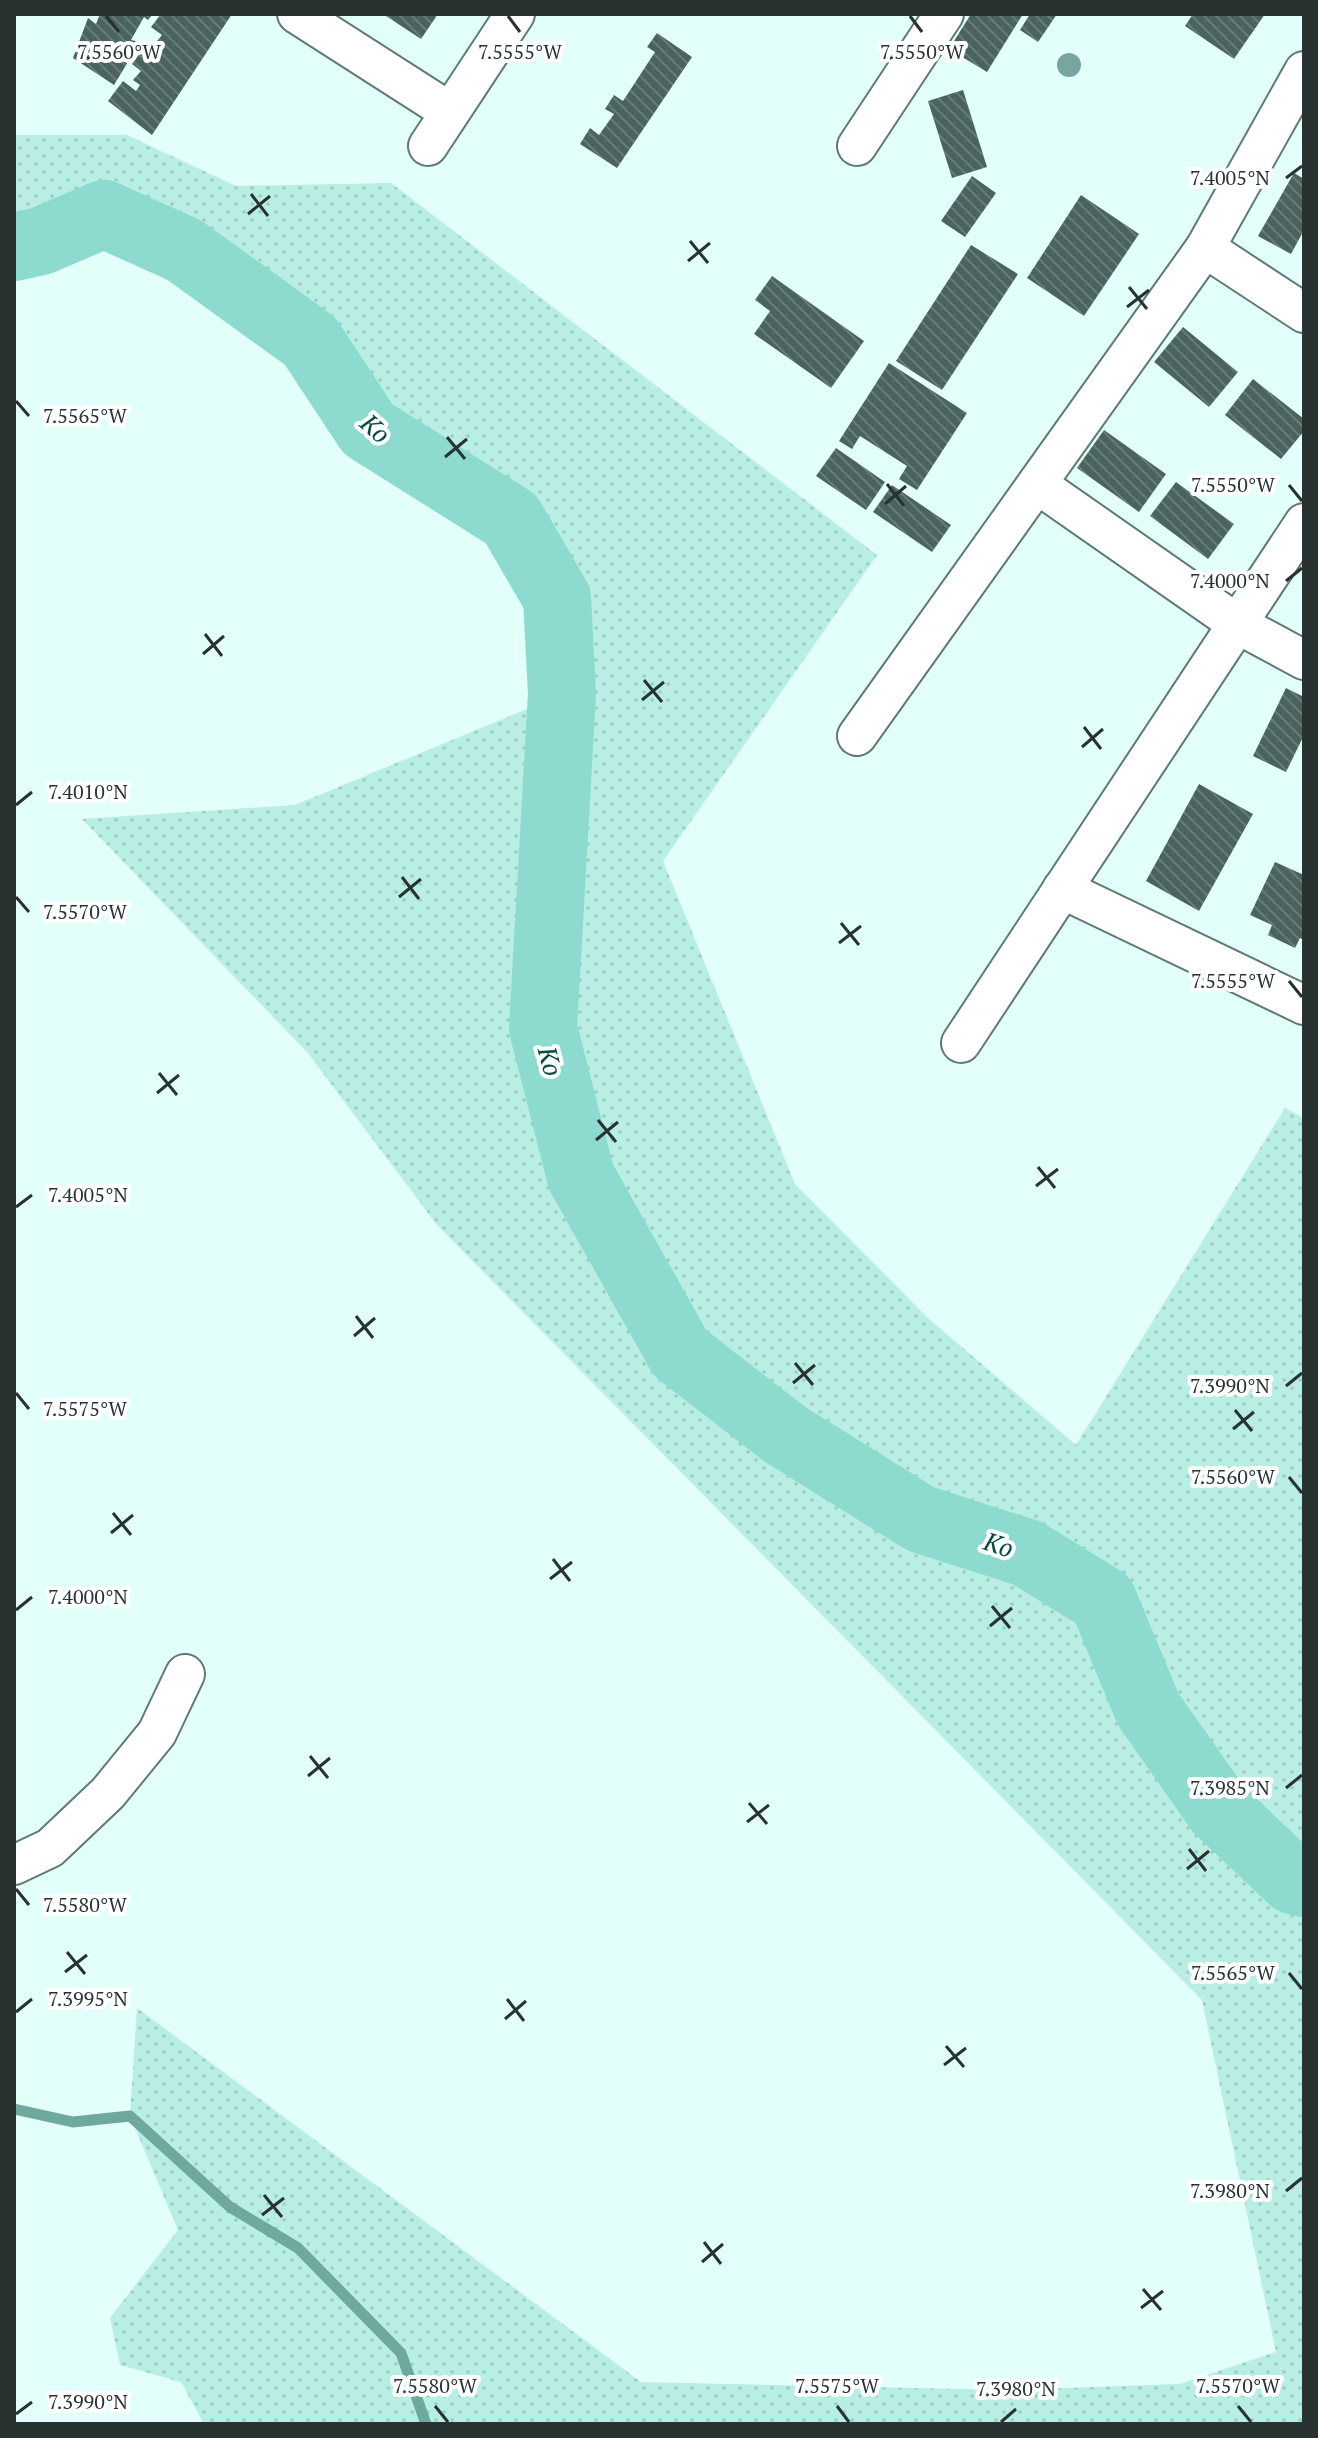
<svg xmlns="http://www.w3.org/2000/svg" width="1318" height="2438" font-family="'PT Serif',serif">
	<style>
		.grass { fill: url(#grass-dots) }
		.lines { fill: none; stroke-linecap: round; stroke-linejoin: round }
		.stream { stroke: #6fa89f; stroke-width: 11 }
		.river { stroke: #8ddace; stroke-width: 68 }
		.building { fill: url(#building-back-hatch) }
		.minor-casing { stroke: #5f7974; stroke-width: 42 }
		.minor { stroke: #fff; stroke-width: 38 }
		.tree { fill: #76a69f }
		.ticks { fill: none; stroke: #283331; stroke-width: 3 }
		.labels { text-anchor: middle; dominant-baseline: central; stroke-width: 8; stroke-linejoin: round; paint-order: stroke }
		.water-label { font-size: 26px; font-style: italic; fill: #044c45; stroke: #fff }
		.ticks-label { font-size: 20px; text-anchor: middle; fill: #283331; stroke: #fff; stroke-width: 8; stroke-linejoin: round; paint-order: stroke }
	</style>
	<defs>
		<pattern id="grass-dots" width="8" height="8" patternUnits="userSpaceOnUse" patternTransform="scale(2)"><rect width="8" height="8" fill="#b8eee4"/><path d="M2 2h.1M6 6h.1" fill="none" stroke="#9ecdc4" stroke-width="1.8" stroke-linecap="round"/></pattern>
		<pattern id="building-back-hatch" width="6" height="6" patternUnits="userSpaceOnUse" patternTransform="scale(2)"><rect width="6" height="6" fill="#4a635f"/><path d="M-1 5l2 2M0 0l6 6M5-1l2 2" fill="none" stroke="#677b78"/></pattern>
	</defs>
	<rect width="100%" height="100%" fill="#e2fff9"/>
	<path class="grass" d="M14,135H127L236,186L391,183L877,555L663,861L795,1184L928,1318L1076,1445L1285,1108L1304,1118V2424H204L181,2382L120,2365L110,2318L178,2230L130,2116L137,2008L641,2382L1008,2390L1179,2384L1276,2352L1202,2000L437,1225L307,1052L82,819L295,805L561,695L557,598L511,519L368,429L310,341L184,250L104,214L41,241L14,247Z"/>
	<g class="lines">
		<path class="stream" d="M14,2109L73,2122L130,2116L230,2207L298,2248L401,2353L426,2424"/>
		<path class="river" d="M14,247L41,241L104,214L184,250L310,341L368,429L511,519L557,598L562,694L543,1028L581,1177L680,1353L786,1435L921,1519L1027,1553L1103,1600L1148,1709L1219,1810L1293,1880L1304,1883"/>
	</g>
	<g class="building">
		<path d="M100,14H153L148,20L144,17L131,40L140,42L114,85L73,58L88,18L96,24Z"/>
		<path d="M161,14L182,16L232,14L152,135L108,101L123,81L136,91L140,85L133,80L141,71L132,64L146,45L158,54L164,46L157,41L162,35L151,27Z"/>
		<path d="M383,14H438L421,39Z"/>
		<path d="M971,14H1023L987,72L949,49Z"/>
		<path d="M1030,14H1057L1038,42L1020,30Z"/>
		<path d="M1193,14H1265L1234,59L1185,26Z"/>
		<path d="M657,33L692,57L617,168L580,144L590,128L599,135L614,114L605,109L614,95L623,101L655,52L647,47Z"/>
		<path d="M963,90L987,167L952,178L928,101Z"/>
		<path d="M1294,173L1304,179V230L1291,254L1258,236Z"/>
		<path d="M972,176L996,193L965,237L941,221Z"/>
		<path d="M1081,195L1139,234L1084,316L1027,278Z"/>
		<path d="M971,245L1018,274L942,390L896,361Z"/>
		<path d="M772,276L864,341L831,388L754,334L770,311L755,300Z"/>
		<path d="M1183,327L1238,372L1209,407L1154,362Z"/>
		<path d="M889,363L967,413L917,490L899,479L907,466L860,436L852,449L839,441Z"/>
		<path d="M1253,379L1304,419V431L1281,459L1225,415Z"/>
		<path d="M1104,430L1166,474L1139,512L1077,468Z"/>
		<path d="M836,448L885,482L866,510L816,476Z"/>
		<path d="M1176,482L1234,524L1208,559L1150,516Z"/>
		<path d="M892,485L951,525L932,552L873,512Z"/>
		<path d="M1286,688L1304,697V735L1286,772L1253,756Z"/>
		<path d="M1199,784L1253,814L1199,911L1146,881Z"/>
		<path d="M1275,862L1304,875V940L1300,938L1295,948L1268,935L1272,925L1250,915Z"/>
	</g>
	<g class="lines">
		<g class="minor-casing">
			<g id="minor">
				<path d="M297,14L450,112"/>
				<path d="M428,146L515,14"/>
				<path d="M857,146L944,14"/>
				<path d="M1205,248L1304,313"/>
				<path d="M1037,484L1239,625L1304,660"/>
				<path d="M857,736L1205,248L1304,71"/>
				<path d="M1062,889L1304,1005"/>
				<path d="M961,1043L1304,523"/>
				<path d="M14,1865L50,1848L108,1793L157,1733L185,1674"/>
			</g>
		</g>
		<use href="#minor" class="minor"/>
	</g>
	<circle class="tree" cx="1069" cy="65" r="12"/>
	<path class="ticks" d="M106,16L119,32M508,16L520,32M910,16L922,32M1286,178L1302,166M251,194L268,216M248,214L270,196M690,241L708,263M688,261L710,243M1129,287L1147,309M1127,307L1149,290M16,401L29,416M447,437L465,459M445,457L467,439M887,484L904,506M1289,485L1302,501M885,504L906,486M1286,581L1302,568M205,634L222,656M203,654L224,636M644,680L662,702M642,700L664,682M1084,727L1101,749M1082,747L1103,729M16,805L32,792M402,877L419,899M16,897L29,912M399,897L421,879M841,923L859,945M839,943L861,926M1289,981L1302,997M159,1073L177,1095M157,1093L179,1075M598,1120L616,1142M596,1140L618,1122M1038,1167L1055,1188M1036,1186L1058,1169M16,1207L32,1195M356,1316L373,1338M354,1336L375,1318M795,1363L813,1385M793,1383L815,1365M1286,1386L1302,1373M16,1393L29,1409M1235,1410L1252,1431M1233,1429L1254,1412M1289,1477L1302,1493M113,1513L131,1535M111,1533L133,1515M553,1559L570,1581M550,1579L572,1562M992,1606L1010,1628M16,1610L32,1597M990,1626L1012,1608M310,1756L328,1778M308,1776L330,1758M1286,1788L1302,1775M749,1803L767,1824M747,1822L769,1805M1189,1849L1206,1871M1187,1869L1209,1851M16,1889L29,1905M67,1952L85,1974M65,1972L87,1955M1289,1973L1302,1989M507,1999L524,2021M16,2012L32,1999M505,2019L526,2001M946,2046L964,2067M944,2065L966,2048M1286,2191L1302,2178M264,2195L282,2217M262,2215L284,2198M704,2242L721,2264M702,2262L723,2244M1143,2289L1161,2310M1141,2308L1163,2291M435,2406L448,2422M837,2406L849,2422M1238,2406L1251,2422M16,2414L32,2402M1001,2422L1016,2409"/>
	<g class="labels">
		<g class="water-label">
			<text transform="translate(376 428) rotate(42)">Ko</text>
			<text transform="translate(551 1061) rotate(75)">Ko</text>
			<text transform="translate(999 1544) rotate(18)">Ko</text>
		</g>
	</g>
	<g class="ticks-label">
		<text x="119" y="59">7.5560°W</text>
		<text x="520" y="59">7.5555°W</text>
		<text x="922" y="59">7.5550°W</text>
		<text x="1230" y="185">7.4005°N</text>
		<text x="85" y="423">7.5565°W</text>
		<text x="1233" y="492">7.5550°W</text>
		<text x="1230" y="588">7.4000°N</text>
		<text x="88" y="799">7.4010°N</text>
		<text x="85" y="919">7.5570°W</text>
		<text x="1233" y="988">7.5555°W</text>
		<text x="88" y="1202">7.4005°N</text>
		<text x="1230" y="1393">7.3990°N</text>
		<text x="85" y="1416">7.5575°W</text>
		<text x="1233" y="1484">7.5560°W</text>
		<text x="88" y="1604">7.4000°N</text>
		<text x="1230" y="1795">7.3985°N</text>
		<text x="85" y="1912">7.5580°W</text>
		<text x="1233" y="1980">7.5565°W</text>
		<text x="88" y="2006">7.3995°N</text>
		<text x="1230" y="2198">7.3980°N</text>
		<text x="435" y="2393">7.5580°W</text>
		<text x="837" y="2393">7.5575°W</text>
		<text x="1238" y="2393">7.5570°W</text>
		<text x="1016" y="2396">7.3980°N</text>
		<text x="88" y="2409">7.3990°N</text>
	</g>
	<rect width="1318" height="2438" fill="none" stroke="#283331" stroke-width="32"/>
</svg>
